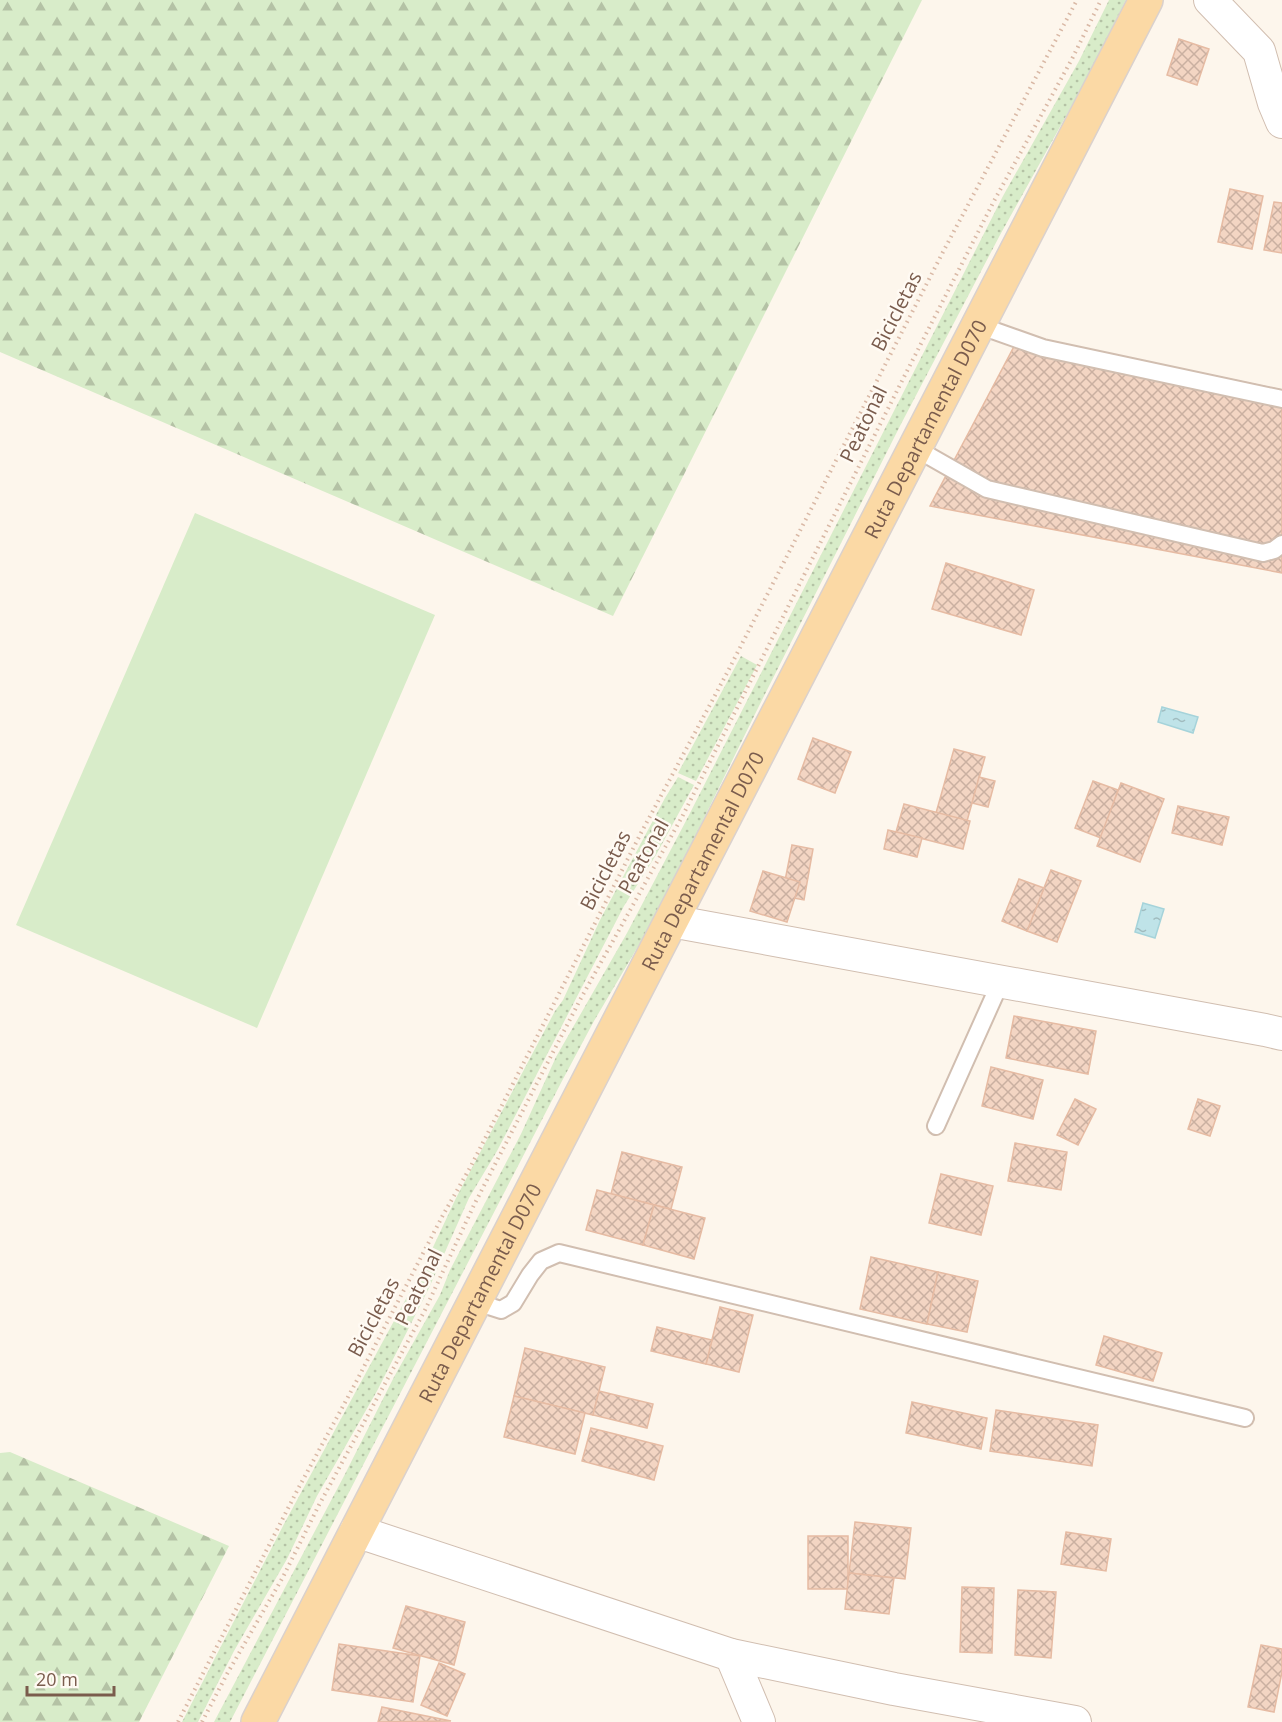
<svg xmlns="http://www.w3.org/2000/svg" width="1282" height="1722" font-family="'Open Sans',sans-serif">
	<style>
		.forest { fill: url(#forest-firs) }
		.park { fill: url(#park-dots) }
		.pitch { fill: #d8ecc9 }
		.water { fill: url(#water-ripples); stroke: #a5d3da; stroke-width: 1.5 }
		.building { fill: url(#building-cross-hatch); stroke: #e6bba3; stroke-width: 1.5 }
		.lines { fill: none; stroke-linecap: round; stroke-linejoin: round }
		.service-casing { stroke: #d1beb0; stroke-width: 20 }
		.minor-casing { stroke: #d1beb0; stroke-width: 34 }
		.primary-casing { stroke: #dad1cd; stroke-width: 36 }
		.path { stroke: #d9b8a5; stroke-width: 4; stroke-dasharray: 1.5 4.5; stroke-linecap: butt }
		.service { stroke: #fff; stroke-width: 16 }
		.minor { stroke: #fff; stroke-width: 32 }
		.primary { stroke: #fbd9a5; stroke-width: 33 }
		.labels { text-anchor: middle; dominant-baseline: central; stroke-width: 5; stroke-linejoin: round; paint-order: stroke }
		.street-label { font-size: 20px; fill: #7a5c4d; stroke: #fffaf3 }
	</style>
	<defs>
		<pattern id="forest-firs" width="22" height="20" patternUnits="userSpaceOnUse" patternTransform="scale(1.5)"><rect width="22" height="20" fill="#d8ecc9"/><path d="M5 1l3.5 6h-7zM16 11l3.5 6h-7z" fill="#b4c2a5"/></pattern>
		<pattern id="park-dots" width="8" height="8" patternUnits="userSpaceOnUse" patternTransform="scale(1.5)"><rect width="8" height="8" fill="#d8ecc9"/><path d="M2 2h.1M6 6h.1" fill="none" stroke="#b4c2a5" stroke-width="1.8" stroke-linecap="round"/></pattern>
		<pattern id="water-ripples" width="26" height="14" patternUnits="userSpaceOnUse" patternTransform="scale(1.5)"><rect width="26" height="14" fill="#bfe3e8"/><path d="M2 4q2-2 4 0t4 0M15 11q2-2 4 0t4 0" fill="none" stroke="#a0bbbe"/></pattern>
		<pattern id="building-cross-hatch" width="8" height="8" patternUnits="userSpaceOnUse" patternTransform="scale(1.5)"><rect width="8" height="8" fill="#f3d5c3"/><path d="M0 0l8 8M0 8l8-8" fill="none" stroke="#cab0a1"/></pattern>
	</defs>
	<rect width="100%" height="100%" fill="#fdf6ec"/>
	<g class="forest">
		<path d="M0,0H922L613,616L0,352Z"/>
		<path d="M10,1452L229,1546L139,1722H0V1453Z"/>
	</g>
	<g class="park">
		<path d="M1109,0H1126L1086,80L1000,235L900,426L759,706L656,916L594,1021L562,1081L230,1722H214L344,1476L394,1377L440,1295L450,1270L521,1134L556,1057L627,933L688,817L1003,196L1079,61Z"/>
		<path d="M741,656L757,665L696,781L678,773Z"/>
		<path d="M678,777L694,785L656,855L624,906L497,1151L469,1198L429,1288L377,1391L317,1496L287,1559L234,1651L198,1722H182L284,1524L427,1260L456,1198L555,1011L563,1000L600,920L665,798Z"/>
	</g>
	<path class="pitch" d="M195,513L435,615L257,1028L16,925Z"/>
	<g class="water">
		<path d="M1162,707L1198,717L1193,733L1158,722Z"/>
		<path d="M1143,903L1164,909L1155,938L1135,932Z"/>
	</g>
	<g class="building">
		<path d="M1179,39L1209,49L1197,85L1167,75Z"/>
		<path d="M1230,189L1263,196L1252,249L1218,242Z"/>
		<path d="M1274,202L1282,203V253L1264,250Z"/>
		<path d="M1020,335L1282,390V573L930,506Z"/>
		<path d="M946,563L1034,590L1021,635L932,609Z"/>
		<path d="M813,738L851,752L835,793L798,779Z"/>
		<path d="M954,749L985,757L967,821L936,813Z"/>
		<path d="M979,777L995,781L988,807L972,803Z"/>
		<path d="M1093,781L1118,790L1101,838L1075,828Z"/>
		<path d="M1121,783L1164,799L1140,862L1097,846Z"/>
		<path d="M904,804L970,821L963,849L896,832Z"/>
		<path d="M1178,806L1229,817L1222,845L1172,833Z"/>
		<path d="M888,830L922,838L917,857L884,849Z"/>
		<path d="M792,845L813,849L804,900L782,896Z"/>
		<path d="M1051,870L1081,881L1057,942L1027,931Z"/>
		<path d="M763,871L800,882L787,922L750,911Z"/>
		<path d="M1019,879L1044,888L1027,931L1002,921Z"/>
		<path d="M1014,1016L1096,1031L1088,1074L1006,1058Z"/>
		<path d="M991,1067L1043,1080L1033,1119L982,1106Z"/>
		<path d="M1075,1099L1096,1109L1078,1145L1057,1135Z"/>
		<path d="M1198,1099L1220,1106L1210,1136L1188,1129Z"/>
		<path d="M1015,1143L1067,1152L1061,1190L1008,1181Z"/>
		<path d="M622,1152L682,1167L671,1209L611,1194Z"/>
		<path d="M941,1174L993,1186L981,1235L929,1223Z"/>
		<path d="M597,1190L654,1205L643,1245L586,1230Z"/>
		<path d="M654,1205L705,1218L694,1259L643,1245Z"/>
		<path d="M871,1257L938,1272L927,1324L860,1309Z"/>
		<path d="M938,1272L978,1281L967,1332L927,1324Z"/>
		<path d="M720,1307L753,1315L739,1372L706,1364Z"/>
		<path d="M657,1327L712,1340L706,1364L651,1351Z"/>
		<path d="M1104,1336L1162,1353L1153,1381L1096,1365Z"/>
		<path d="M525,1348L605,1367L593,1415L514,1396Z"/>
		<path d="M599,1391L653,1404L647,1428L593,1415Z"/>
		<path d="M514,1396L585,1413L575,1454L504,1437Z"/>
		<path d="M912,1402L987,1418L981,1449L906,1433Z"/>
		<path d="M996,1410L1098,1425L1092,1466L990,1451Z"/>
		<path d="M591,1428L663,1446L654,1480L582,1461Z"/>
		<path d="M855,1522L911,1528L905,1579L849,1573Z"/>
		<path d="M1066,1532L1111,1539L1106,1571L1061,1564Z"/>
		<rect x="808" y="1536" width="40" height="53"/>
		<path d="M849,1573L894,1578L889,1614L845,1609Z"/>
		<path d="M962,1587L994,1588L992,1653L960,1652Z"/>
		<path d="M1018,1590L1056,1592L1051,1658L1015,1655Z"/>
		<path d="M406,1606L465,1622L454,1665L393,1648Z"/>
		<path d="M339,1644L420,1656L413,1702L332,1690Z"/>
		<path d="M1261,1645L1282,1649V1672L1274,1712L1248,1707Z"/>
		<path d="M439,1663L465,1674L447,1716L421,1705Z"/>
		<path d="M382,1707L451,1721L378,1722Z"/>
	</g>
	<g class="lines">
		<g class="service-casing">
			<g id="service">
				<path d="M978,325L1043,348L1282,399"/>
				<path d="M915,448L987,489L1263,553L1274,550L1282,544"/>
				<path d="M936,1126L1001,981"/>
				<path d="M476,1302L501,1310L513,1303L530,1275L541,1261L559,1253L1245,1418"/>
			</g>
		</g>
		<g class="minor-casing">
			<g id="minor">
				<path d="M1210,0L1259,51L1274,103L1282,122"/>
				<path d="M671,921L1265,1030L1282,1034"/>
				<path d="M356,1531L731,1655L894,1689L1075,1722"/>
				<path d="M731,1655L759,1722"/>
			</g>
		</g>
		<g class="primary-casing">
			<g id="primary">
				<path id="s1" d="M258,1722L1146,0"/>
			</g>
		</g>
		<g class="path">
			<path d="M178,1722L299,1487L355,1384L443,1215L471,1166L641,833L727,673L944,250L1077,0"/>
			<path d="M202,1722L227,1674L283,1577L319,1505L425,1310L474,1205L580,1000L682,817L905,375L994,201L1072,59L1101,0"/>
		</g>
		<use href="#service" class="service"/>
		<use href="#minor" class="minor"/>
		<use href="#primary" class="primary"/>
	</g>
	<g class="labels">
		<g class="street-label">
			<text transform="translate(896 311) rotate(-63)">Bicicletas</text>
			<text transform="translate(863 424) rotate(-64)">Peatonal</text>
			<text stroke="none"><textPath href="#s1" startOffset="1455">Ruta Departamental D070</textPath></text>
			<text transform="translate(643 856) rotate(-61)">Peatonal</text>
			<text stroke="none"><textPath href="#s1" startOffset="969">Ruta Departamental D070</textPath></text>
			<text transform="translate(605 870) rotate(-63)">Bicicletas</text>
			<text transform="translate(418 1287) rotate(-64)">Peatonal</text>
			<text stroke="none"><textPath href="#s1" startOffset="483">Ruta Departamental D070</textPath></text>
			<text transform="translate(373 1317) rotate(-62)">Bicicletas</text>
		</g>
	</g>
	<path d="M27 1686v9h87v-9" fill="none" stroke="#7a5c4d" stroke-width="3"/>
	<text x="36" y="1686" font-size="18" fill="#7a5c4d" stroke="#fffaf3" stroke-width="4.5" paint-order="stroke">20 m</text>
</svg>
